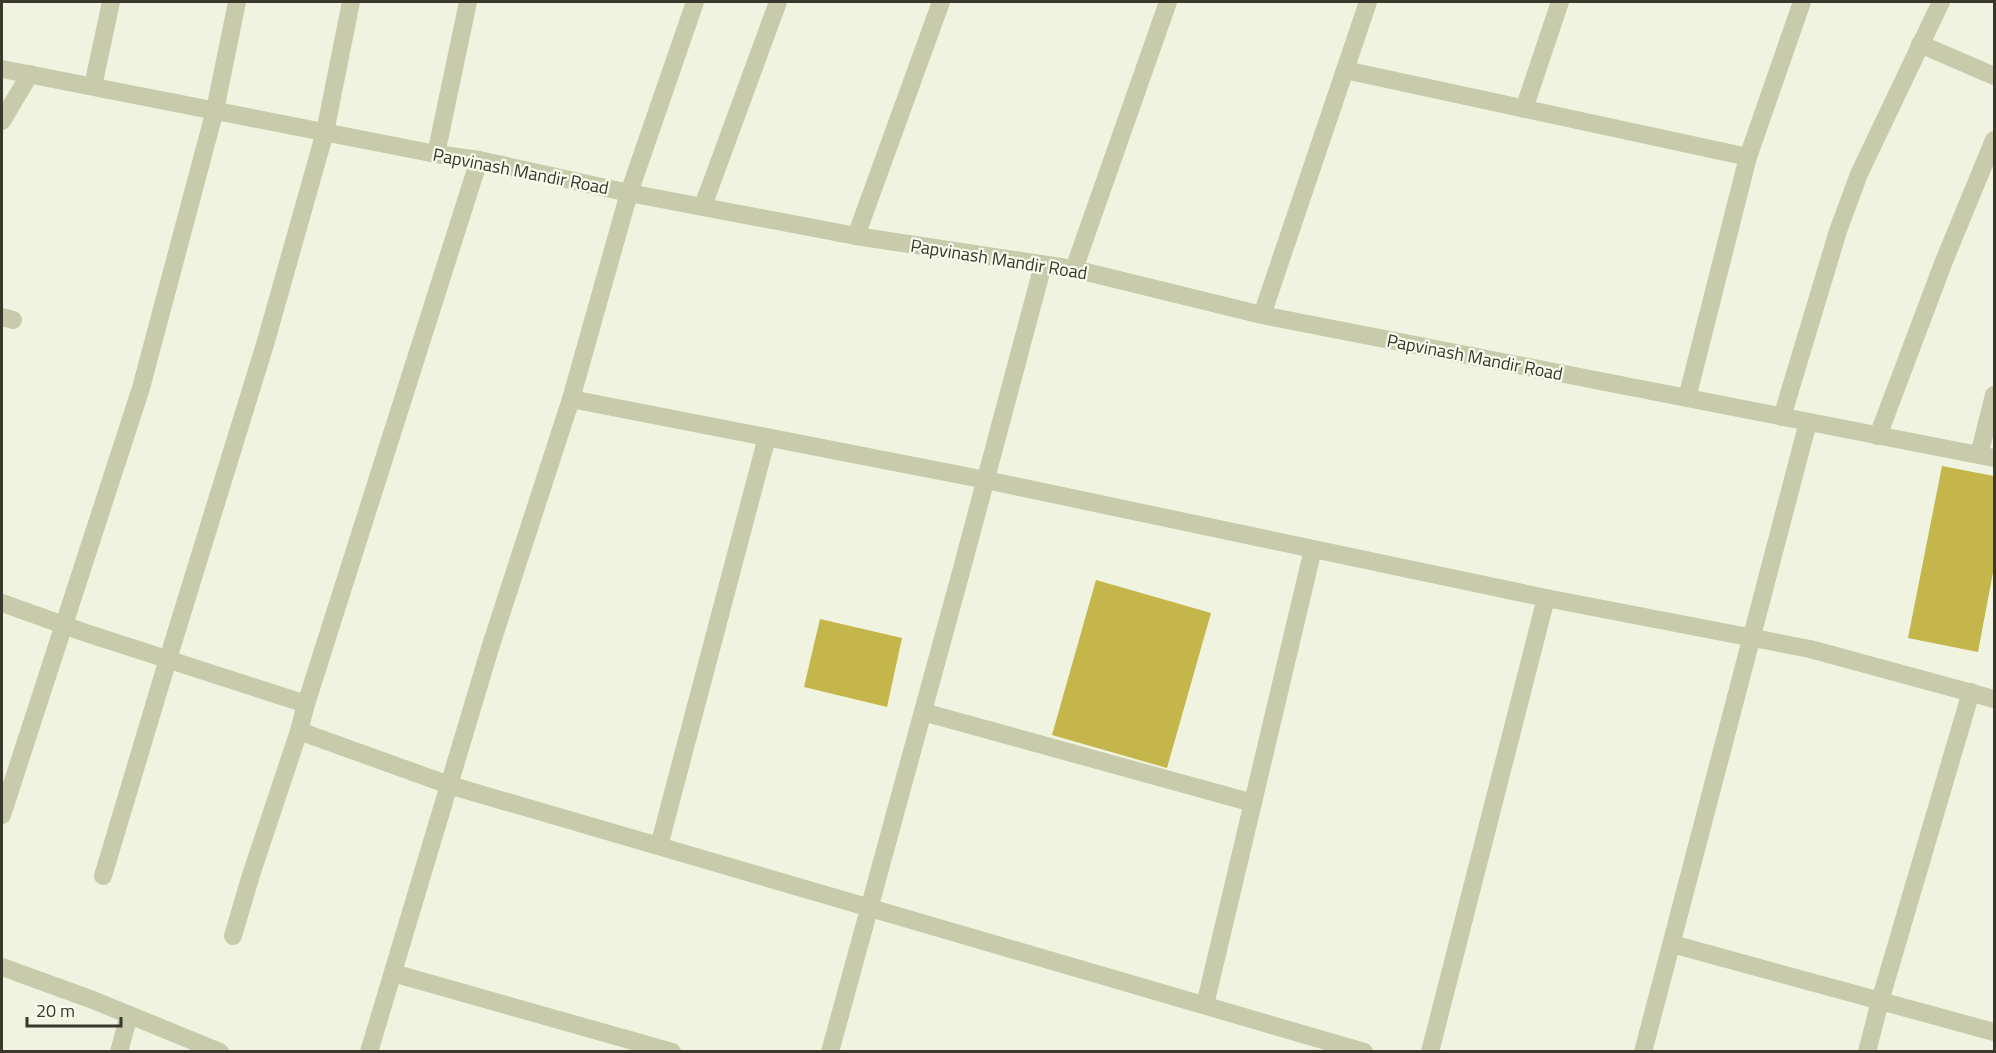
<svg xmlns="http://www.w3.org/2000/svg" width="1996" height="1053" font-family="'Titillium Web',sans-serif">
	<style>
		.building { fill: #c5b64b }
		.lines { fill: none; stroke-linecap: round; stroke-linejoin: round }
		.minor { stroke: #c8cbab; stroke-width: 18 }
		.labels { text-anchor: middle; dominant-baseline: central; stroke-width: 4.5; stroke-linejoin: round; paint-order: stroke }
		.street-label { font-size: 18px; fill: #39382a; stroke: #f8faec }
	</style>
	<rect width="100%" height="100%" fill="#eff3df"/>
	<g class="building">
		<path d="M1942,466L1994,476V567L1978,652L1908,638Z"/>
		<path d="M1096,580L1211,613L1167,768L1052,735Z"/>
		<path d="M820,619L902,638L887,707L804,687Z"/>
	</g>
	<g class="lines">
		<g class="minor">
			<path d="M1920,44L1994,76"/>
			<path d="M2,69L436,154L479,160L629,193L856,236L1074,269L1262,315L1994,458"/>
			<path d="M1345,70L1748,157L1802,2"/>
			<path d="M93,86L111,2"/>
			<path d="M1524,109L1560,2"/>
			<path d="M2,121L30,74"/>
			<path d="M436,154L468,2"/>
			<path d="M703,206L778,2"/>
			<path d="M856,236L941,2"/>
			<path d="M1074,269L1168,2"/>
			<path d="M1262,315L1368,2"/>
			<path d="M2,317L13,320"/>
			<path d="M1687,398L1748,157"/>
			<path d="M571,399L986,480L1546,598L1810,649L1994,699"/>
			<path d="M1782,417L1838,231L1859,174L1941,2"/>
			<path d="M1878,436L1944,261L1994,140"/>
			<path d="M1979,455L1994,395"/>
			<path d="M2,603L86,633L306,704"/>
			<path d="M923,712L1253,803"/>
			<path d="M299,731L449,785L1364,1052"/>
			<path d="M2,815L141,388L215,110L237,2"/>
			<path d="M659,846L767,437"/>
			<path d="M103,876L168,659L266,341L325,132L351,2"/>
			<path d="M233,936L250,878L299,731L306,704L479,160"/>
			<path d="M1672,944L1994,1032"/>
			<path d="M2,967L93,1000L220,1052"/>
			<path d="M393,973L672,1052"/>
			<path d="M1205,1005L1313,549"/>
			<path d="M119,1052L129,1015"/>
			<path d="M369,1052L491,645L571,399L629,193L695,2"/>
			<path d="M830,1052L961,572L1043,265"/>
			<path d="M1430,1052L1546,598"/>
			<path d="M1643,1052L1808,422"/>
			<path d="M1867,1052L1880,1001L1971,692"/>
		</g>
	</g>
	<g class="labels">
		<g class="street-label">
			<text transform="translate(521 171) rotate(11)">Papvinash Mandir Road</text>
			<text transform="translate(999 259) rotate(9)">Papvinash Mandir Road</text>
			<text transform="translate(1475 357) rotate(11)">Papvinash Mandir Road</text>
		</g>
	</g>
	<rect width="1996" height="1053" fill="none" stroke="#39382a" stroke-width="6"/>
	<path d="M27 1017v9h94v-9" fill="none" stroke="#39382a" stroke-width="3"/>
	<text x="36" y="1017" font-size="18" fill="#39382a" stroke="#f8faec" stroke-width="4.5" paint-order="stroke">20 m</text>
</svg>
